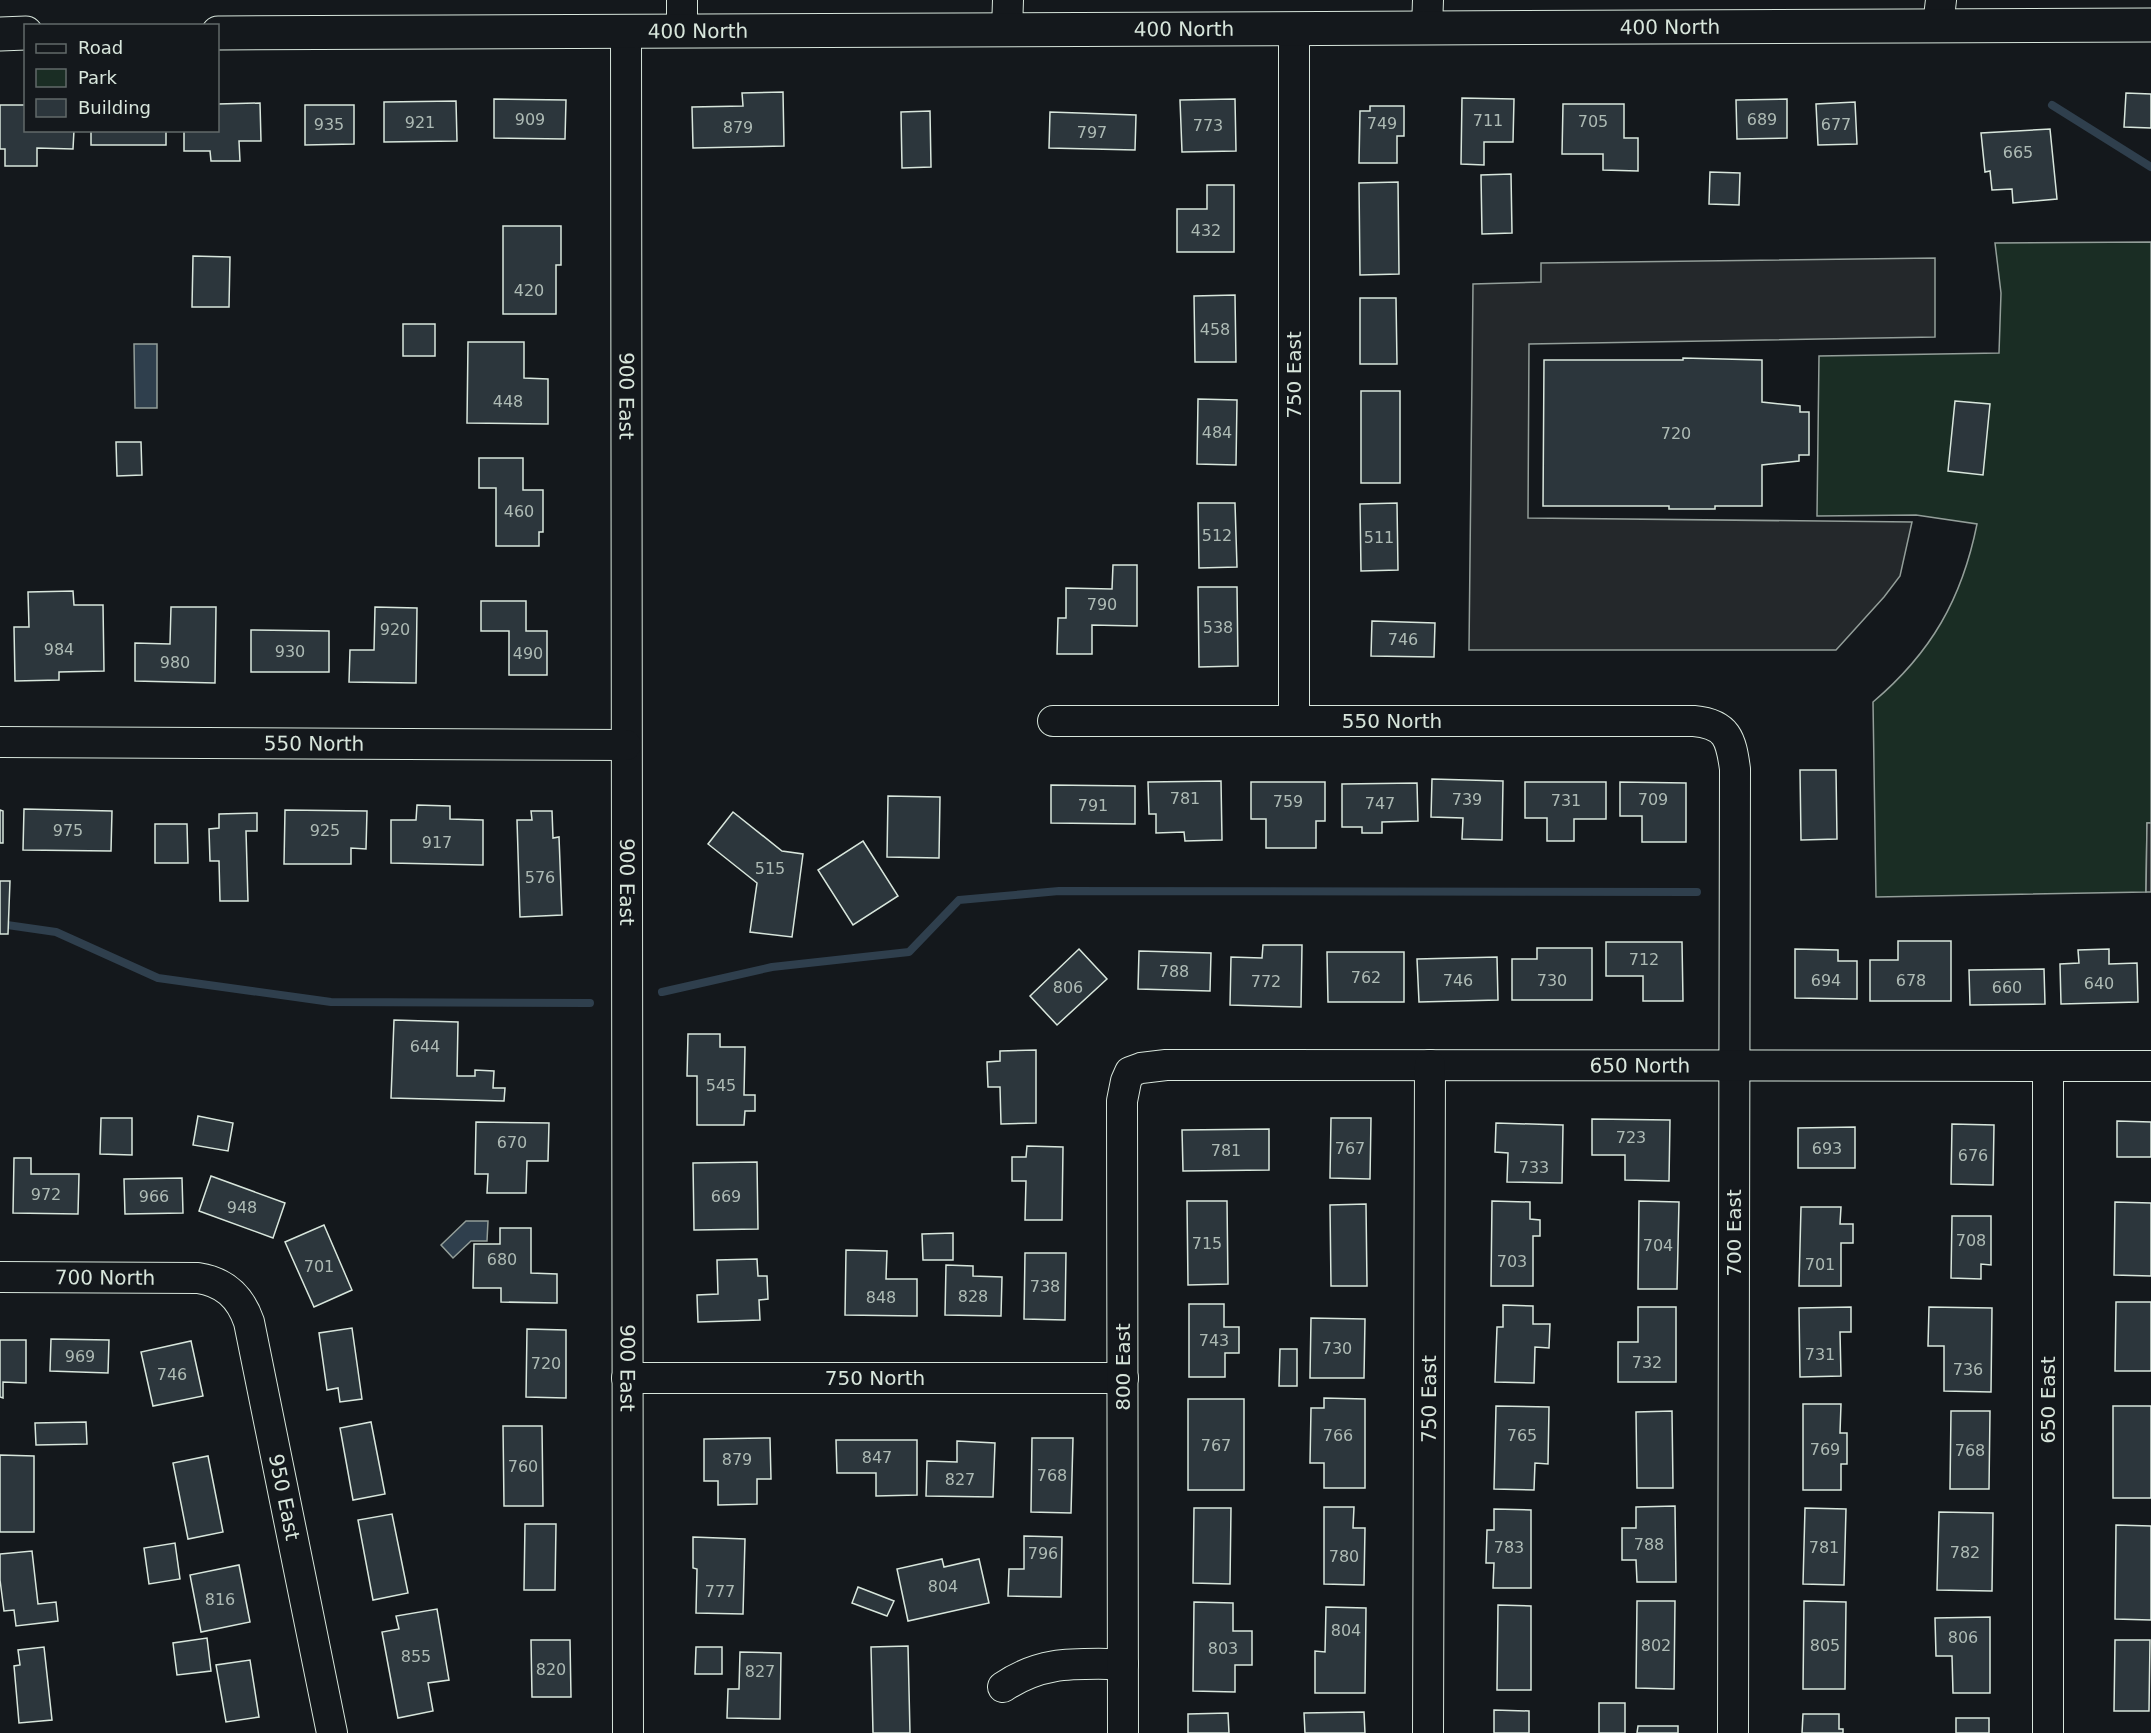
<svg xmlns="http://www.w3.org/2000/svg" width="2151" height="1733" font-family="'DejaVu Sans',sans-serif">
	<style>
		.green { fill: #1a2d24; stroke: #939e99; stroke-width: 1.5 }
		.parking { fill: #24282b; stroke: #939e99; stroke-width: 1.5 }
		.water { fill: #2f3f4d; stroke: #939e99; stroke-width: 1.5 }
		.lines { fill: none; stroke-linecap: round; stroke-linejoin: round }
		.stream { stroke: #2f3f4d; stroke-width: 8 }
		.building { fill: #2c363c; stroke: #d8e6dc; stroke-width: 1.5 }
		.minor-casing { stroke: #d8e6dc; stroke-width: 32 }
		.major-casing { stroke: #d8e6dc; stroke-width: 35 }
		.minor { stroke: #14181c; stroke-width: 30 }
		.major { stroke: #14181c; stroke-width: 33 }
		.labels { text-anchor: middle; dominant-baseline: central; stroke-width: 4.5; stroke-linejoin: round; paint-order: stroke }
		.number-label { font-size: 16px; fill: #adbab4 }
		.street-label { font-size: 20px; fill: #d8e6dc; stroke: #14181c }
	</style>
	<rect width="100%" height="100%" fill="#14181c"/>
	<path class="green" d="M2151,242V823H2147L2146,892L1876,897L1873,702C1931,653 1962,599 1977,524L1916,515L1817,516L1819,356L1999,353L2001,293L1995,243Z"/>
	<g class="parking">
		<path d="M1935,258V337L1529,344L1528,518L1912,522L1900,576L1884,597L1836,650H1469L1473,284L1541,282V263Z"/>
		<path d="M2147,823H2151V892H2146Z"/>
	</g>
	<g class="water">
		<path d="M134,344H157V408H135Z"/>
		<path d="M466,1221H488L487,1241H471L453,1258L441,1245Z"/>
	</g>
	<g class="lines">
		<g class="stream">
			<path d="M2052,105L2151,167"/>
			<path d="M0,924L56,932L158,978L331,1002L590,1003"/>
			<path d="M662,992L772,967L909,952L959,900L1059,891L1697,892"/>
		</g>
	</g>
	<g class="building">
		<path d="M783,92L784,146L693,148L692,107L743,106L742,93Z"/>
		<path d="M2126,93L2151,94V128L2124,127Z"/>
		<path d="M1462,98L1514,99L1513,142H1484V165L1461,164Z"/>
		<path d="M494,99L566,100L565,139L494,138Z"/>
		<path d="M1235,99L1236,151L1182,152L1180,100Z"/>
		<path d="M1787,99V138L1737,139L1736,100Z"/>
		<path d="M456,101L457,141L384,142V102Z"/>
		<path d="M1855,102L1857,144L1818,145L1816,104Z"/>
		<path d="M260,103L261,141H239L240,161H211L210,151H184V130H218V104Z"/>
		<path d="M1563,104H1624V138H1638V171L1603,170V154H1562Z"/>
		<path d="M0,105H26V130H74L73,149L37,148V166H5V149H0Z"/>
		<path d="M305,105H354V144L305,145Z"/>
		<path d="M1370,106H1404V136H1397V163H1359L1360,111H1370Z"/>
		<path d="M930,111L931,167L902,168L901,112Z"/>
		<path d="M1050,112L1136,115L1135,150L1049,148Z"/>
		<path d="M2050,129L2057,199L2013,203L2012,189L1992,190L1990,171L1985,172L1981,133Z"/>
		<rect x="91" y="130" width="75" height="15"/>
		<path d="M1710,172L1740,173L1739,205L1709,204Z"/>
		<path d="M1511,174L1512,233L1482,234L1481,175Z"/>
		<path d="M1398,182L1399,274L1360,275L1359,183Z"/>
		<path d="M1207,185H1234V252H1177V209H1207Z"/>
		<path d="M503,226H561V265H556V314H503Z"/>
		<path d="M193,256L230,257L229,307H192Z"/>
		<path d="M1235,295L1236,362H1195L1194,296Z"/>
		<path d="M1360,298H1396L1397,364H1360Z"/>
		<rect x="403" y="324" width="32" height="32"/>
		<path d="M468,342H524V378L548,379V424L467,423Z"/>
		<path d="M1683,358L1762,360V402L1800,406V412H1809V455H1799V461L1762,465V506H1715V509H1669V506H1543L1544,360H1683Z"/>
		<rect x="1361" y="391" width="39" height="92"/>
		<path d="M1198,399L1237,400L1236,465L1197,464Z"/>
		<path d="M1955,401L1990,404L1983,475L1948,471Z"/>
		<path d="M116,442H141L142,475L117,476Z"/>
		<path d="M479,458H523V490H543V532H539V546H496V488H479Z"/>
		<path d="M1198,503H1235L1237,567L1199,568Z"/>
		<path d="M1397,503L1398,570L1361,571L1360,504Z"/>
		<path d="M1113,565H1137V626L1092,625V654H1057L1058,618H1066V588L1112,589Z"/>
		<path d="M1198,587H1237L1238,666L1199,667Z"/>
		<path d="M73,591L74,605H103L104,671L59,672V680L15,681L14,627H29L28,592Z"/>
		<path d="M481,601H526V631H547V675H509V631H481Z"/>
		<path d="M171,607H216L215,683L135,681V643L170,644Z"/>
		<path d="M375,607L417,608L416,683L349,682L350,650H374Z"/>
		<path d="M1372,621L1435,623L1434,657L1371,656Z"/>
		<path d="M251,630L329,631V672H251Z"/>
		<path d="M1800,770H1836L1837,839L1801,840Z"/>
		<path d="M1432,779L1503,781L1502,840L1462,839L1463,818L1431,817Z"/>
		<path d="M1221,781L1222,840L1185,841L1184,832L1156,833V814H1149L1148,782Z"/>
		<path d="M1251,782H1325V821H1316V848H1266V819H1251Z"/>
		<path d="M1525,782H1606V819H1574V841H1547V818H1525Z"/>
		<path d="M1620,782L1686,783V842H1642V816H1620Z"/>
		<path d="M1417,783L1418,821L1382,822V833H1362V827H1342V784Z"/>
		<path d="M1051,785L1135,786V824L1051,823Z"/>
		<path d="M888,796L940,797L939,858L887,857Z"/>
		<path d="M417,805L450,806V819L483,820V865L391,863V820H416Z"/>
		<path d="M24,809L112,811L111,851L23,850Z"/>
		<path d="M0,810L3,811V843H0Z"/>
		<path d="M285,810L367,811L366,849L351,848V864H284Z"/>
		<path d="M531,811H552L553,838L559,837L562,915L520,917L517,820H532Z"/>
		<path d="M733,812L782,851L803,854L792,937L750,932L757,883L708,844Z"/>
		<path d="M257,813V831H246L248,901H220L219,861H210L209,829L219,828V814Z"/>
		<path d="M155,824H187L188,863H155Z"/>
		<path d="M863,841L898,896L853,925L818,870Z"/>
		<path d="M0,881H10L8,934H0Z"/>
		<path d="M1898,941H1951V1001H1870V960H1898Z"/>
		<path d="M1606,942H1682L1683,1001H1643V976H1606Z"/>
		<path d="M1263,945H1302L1301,1007L1230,1005L1231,957L1262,958Z"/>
		<path d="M1537,948H1592V1000H1512V959H1537Z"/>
		<path d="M1079,949L1107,979L1057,1025L1030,996Z"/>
		<path d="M1795,949L1838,950V961H1857V999L1795,998Z"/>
		<path d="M2109,949V964L2137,963L2138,1002L2061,1004L2060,964L2079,963L2078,950Z"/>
		<path d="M1139,951L1211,953L1210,991L1138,989Z"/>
		<path d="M1327,952H1404V1002H1328Z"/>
		<path d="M1497,957L1498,1000L1419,1002L1417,959Z"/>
		<path d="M2044,969L2045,1004L1970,1005L1969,970Z"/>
		<path d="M394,1020L458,1022L457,1076H475V1070L494,1071L493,1088H505L504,1101L391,1098Z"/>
		<path d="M688,1034H720V1047H745L744,1095H755V1111H745L744,1125H697V1076H687Z"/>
		<path d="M1036,1050V1123L1001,1124L1000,1087H988L987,1062L1000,1061V1051Z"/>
		<path d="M198,1116L233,1123L228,1151L193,1145Z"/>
		<path d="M101,1118H132V1155L100,1154Z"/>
		<path d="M1331,1118H1371L1370,1179L1330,1178Z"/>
		<path d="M1592,1119L1670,1120L1669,1181L1625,1180V1155H1592Z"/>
		<path d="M2117,1121L2151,1122V1157H2117Z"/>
		<path d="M476,1122L549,1123L548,1161H527L526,1193H487L488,1174H475Z"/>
		<path d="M1496,1123L1563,1125L1562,1183L1507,1182L1508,1153L1495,1152Z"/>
		<path d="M1952,1124L1994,1125L1993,1185L1951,1184Z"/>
		<path d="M1855,1127V1168H1798V1128Z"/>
		<path d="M1269,1129V1170L1183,1171L1182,1130Z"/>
		<path d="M1027,1146L1063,1147L1062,1220H1025L1026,1181H1012V1157H1026Z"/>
		<path d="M14,1158H31V1174H79L78,1214L13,1213Z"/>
		<path d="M757,1162L758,1229L694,1230L693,1163Z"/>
		<path d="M211,1176L285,1203L273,1238L199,1211Z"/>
		<path d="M182,1178L183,1213L125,1214L124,1179Z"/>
		<path d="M1187,1201H1227L1228,1284L1188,1285Z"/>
		<path d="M1492,1201L1530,1202V1219L1540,1220V1236H1533V1286H1491Z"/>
		<path d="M1639,1201L1679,1202L1677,1289H1638Z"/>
		<path d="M2115,1202L2151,1203V1276L2114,1275Z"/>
		<path d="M1366,1204L1367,1286H1331L1330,1205Z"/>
		<path d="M1801,1207H1841L1840,1224H1853V1243H1841V1286H1799Z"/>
		<path d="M1952,1216H1991V1265L1981,1264V1279L1951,1278Z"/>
		<path d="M324,1225L352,1290L314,1307L285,1242Z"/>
		<path d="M500,1228H531V1273L557,1274V1303L501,1302V1288H473L474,1244H500Z"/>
		<path d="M953,1233V1260H923L922,1234Z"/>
		<path d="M846,1250L887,1251L886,1279H917V1316L845,1315Z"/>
		<path d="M1025,1253H1066L1065,1320L1024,1319Z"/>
		<path d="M757,1259L758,1276H767L768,1299L759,1300L760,1320L698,1322L697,1295L718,1294L717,1260Z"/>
		<path d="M946,1265L973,1266V1276L1002,1277L1001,1316L945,1315Z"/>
		<path d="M2116,1302H2151V1371H2115Z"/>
		<path d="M1189,1304H1224V1327H1239V1353H1225V1377H1189Z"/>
		<path d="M1503,1305L1533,1306V1324H1550L1549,1348L1535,1347L1534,1383L1495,1382L1497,1327H1503Z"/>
		<path d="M1638,1307H1676V1382H1618V1342H1638Z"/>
		<path d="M1851,1307V1332H1840L1841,1376L1800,1377L1799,1308Z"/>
		<path d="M1929,1307L1992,1308L1991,1392L1944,1391V1346H1928Z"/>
		<path d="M1311,1318L1365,1319L1364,1378H1310Z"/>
		<path d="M352,1328L362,1399L340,1402L338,1388L327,1390L319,1333Z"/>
		<path d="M527,1329L566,1330V1398L526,1397Z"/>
		<path d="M51,1339L109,1340L108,1373L50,1371Z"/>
		<path d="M0,1340H26V1383L3,1382V1398L0,1397Z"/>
		<path d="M191,1341L203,1396L153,1406L141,1352Z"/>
		<path d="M1280,1349H1297V1386H1279Z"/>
		<path d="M1324,1398L1365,1399V1488H1324V1463H1310L1311,1408H1324Z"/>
		<rect x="1188" y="1399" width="56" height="91"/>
		<path d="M1803,1404H1841L1840,1433H1847V1464H1841V1490H1803Z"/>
		<path d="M1496,1406L1549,1407L1548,1464L1535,1463L1534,1490L1494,1489Z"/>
		<rect x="2113" y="1406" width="38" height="92"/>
		<path d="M1672,1411L1673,1488H1637L1636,1412Z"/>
		<path d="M1951,1411H1990L1989,1489H1950Z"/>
		<path d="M86,1422L87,1444L36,1445L35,1423Z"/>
		<path d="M371,1422L385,1494L353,1500L340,1428Z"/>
		<path d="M503,1426H542L543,1506H504Z"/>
		<path d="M770,1438L771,1479H757V1504L718,1505V1481H704V1439Z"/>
		<path d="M1032,1438H1073L1071,1513L1031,1512Z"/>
		<path d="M836,1440H917V1495L876,1496V1473H837Z"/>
		<path d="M957,1441L995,1443L993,1497L926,1496L927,1461L957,1462Z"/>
		<path d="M0,1455L34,1456V1532H0Z"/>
		<path d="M208,1456L223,1532L188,1539L173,1463Z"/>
		<path d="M1675,1506L1676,1582H1637L1636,1560H1622V1528H1636V1507Z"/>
		<path d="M1324,1507H1354L1353,1528H1365L1364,1585L1324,1584Z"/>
		<path d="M1194,1508H1231L1230,1584L1193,1583Z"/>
		<path d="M1805,1508L1846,1509L1844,1585L1803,1584Z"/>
		<path d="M1494,1509L1531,1510V1588H1493L1494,1563H1486L1487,1530H1494Z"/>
		<path d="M1939,1512L1993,1513L1992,1591L1937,1590Z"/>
		<path d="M392,1514L408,1593L373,1600L358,1520Z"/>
		<path d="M525,1524H556L555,1590H524Z"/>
		<path d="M2116,1525L2151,1526V1620L2115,1619Z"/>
		<path d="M1024,1536L1062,1537L1061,1597L1008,1596L1009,1569H1024Z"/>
		<path d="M693,1537L745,1539L743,1614L696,1613L697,1569L693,1568Z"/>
		<path d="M175,1543L180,1579L149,1584L144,1548Z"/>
		<path d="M32,1551L38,1604L56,1602L58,1621L16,1626L14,1610L4,1611L0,1580V1554Z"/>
		<path d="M942,1559L944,1567L979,1559L989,1603L908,1621L897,1569Z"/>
		<path d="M239,1565L250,1622L201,1632L190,1575Z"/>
		<path d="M858,1587L894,1601L887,1616L852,1603Z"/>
		<path d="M1637,1601H1675L1674,1689L1636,1688Z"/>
		<path d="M1804,1601L1846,1602L1845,1689H1803Z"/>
		<path d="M1194,1602L1233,1603V1631H1252V1665H1235V1692L1193,1691Z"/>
		<path d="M1498,1605L1531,1606V1690H1497Z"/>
		<path d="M1326,1607L1366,1608L1365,1693H1315V1651L1325,1652Z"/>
		<path d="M437,1609L449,1680L428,1683L433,1711L398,1718L382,1632L399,1629L396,1616Z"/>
		<path d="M1990,1617V1693H1953L1952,1656H1936L1935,1618Z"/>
		<path d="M207,1638L211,1671L177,1675L173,1643Z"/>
		<path d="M531,1640H570L571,1697H532Z"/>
		<path d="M2115,1640H2150L2149,1711H2114Z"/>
		<path d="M908,1646L910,1733H873L871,1647Z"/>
		<path d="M44,1647L52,1720L19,1723L14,1666L20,1665L18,1650Z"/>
		<path d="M696,1647H722V1674H695Z"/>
		<path d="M740,1652L781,1653L780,1719L727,1718L728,1689H739Z"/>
		<path d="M250,1660L259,1717L226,1722L216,1665Z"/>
		<rect x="1599" y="1703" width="26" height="30"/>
		<path d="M1494,1710L1529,1711V1733H1494Z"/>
		<path d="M1364,1712L1365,1733H1305L1304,1713Z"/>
		<path d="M1228,1713L1229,1733H1188V1714Z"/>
		<path d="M1803,1714H1839V1729H1843V1733H1802Z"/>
		<rect x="1956" y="1718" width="33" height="15"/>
		<path d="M1638,1726H1678V1733H1637Z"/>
	</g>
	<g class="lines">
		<g class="minor-casing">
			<g id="minor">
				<path d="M682,0V32"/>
				<path d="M1938,26L1941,0"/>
				<path d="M1427,28L1428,0"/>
				<path d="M1294,29V721"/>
				<path d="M1007,30L1008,0"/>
				<path id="s1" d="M626,32L628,1733"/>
				<path id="s2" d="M1053,721H1694C1727,724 1731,739 1735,769L1733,1733"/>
				<path id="s3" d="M0,742L626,745"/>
				<path d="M2048,1066V1733"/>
				<path id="s4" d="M0,1277L198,1278C224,1282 240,1296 249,1322L332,1733"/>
				<path id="s5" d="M627,1378H1123"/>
				<path d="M1003,1687C1043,1660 1076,1664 1123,1664"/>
				<path id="s6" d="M1123,1733L1122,1101L1126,1081L1130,1072L1141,1068L1166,1065L2151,1066"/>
				<path id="s7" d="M1428,1733L1430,1065"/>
			</g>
		</g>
		<g class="major-casing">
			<g id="major">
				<path id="s8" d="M218,33L2151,25"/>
				<path d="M0,34L26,33"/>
			</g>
		</g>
		<use href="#minor" class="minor"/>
		<use href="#major" class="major"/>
	</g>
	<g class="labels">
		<g class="number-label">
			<text x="530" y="119">909</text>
			<text x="1762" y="119">689</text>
			<text x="1488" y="120">711</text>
			<text x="1593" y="121">705</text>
			<text x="420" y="122">921</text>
			<text x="1382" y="123">749</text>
			<text x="329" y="124">935</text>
			<text x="1836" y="124">677</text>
			<text x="1208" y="125">773</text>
			<text x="738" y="127">879</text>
			<text x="1092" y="132">797</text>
			<text x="2018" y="152">665</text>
			<text x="1206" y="230">432</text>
			<text x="529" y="290">420</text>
			<text x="1215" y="329">458</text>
			<text x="508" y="401">448</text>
			<text x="1217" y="432">484</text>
			<text x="1676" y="433">720</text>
			<text x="519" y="511">460</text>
			<text x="1217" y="535">512</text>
			<text x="1379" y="537">511</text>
			<text x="1102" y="604">790</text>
			<text x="1218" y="627">538</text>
			<text x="395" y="629">920</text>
			<text x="1403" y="639">746</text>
			<text x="59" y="649">984</text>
			<text x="290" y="651">930</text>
			<text x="528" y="653">490</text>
			<text x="175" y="662">980</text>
			<text x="1185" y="798">781</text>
			<text x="1467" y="799">739</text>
			<text x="1653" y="799">709</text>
			<text x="1566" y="800">731</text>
			<text x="1288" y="801">759</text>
			<text x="1380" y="803">747</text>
			<text x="1093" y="805">791</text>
			<text x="68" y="830">975</text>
			<text x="325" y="830">925</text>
			<text x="437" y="842">917</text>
			<text x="770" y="868">515</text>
			<text x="540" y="877">576</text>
			<text x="1644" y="959">712</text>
			<text x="1174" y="971">788</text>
			<text x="1366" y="977">762</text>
			<text x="1458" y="980">746</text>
			<text x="1552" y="980">730</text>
			<text x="1826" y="980">694</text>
			<text x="1911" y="980">678</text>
			<text x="1266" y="981">772</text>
			<text x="2099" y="983">640</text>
			<text x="1068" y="987">806</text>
			<text x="2007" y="987">660</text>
			<text x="425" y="1046">644</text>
			<text x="721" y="1085">545</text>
			<text x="1631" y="1137">723</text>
			<text x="512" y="1142">670</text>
			<text x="1350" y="1148">767</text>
			<text x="1827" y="1148">693</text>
			<text x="1226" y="1150">781</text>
			<text x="1973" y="1155">676</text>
			<text x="1534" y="1167">733</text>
			<text x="46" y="1194">972</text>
			<text x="154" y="1196">966</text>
			<text x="726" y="1196">669</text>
			<text x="242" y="1207">948</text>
			<text x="1971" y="1240">708</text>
			<text x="1207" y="1243">715</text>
			<text x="1658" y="1245">704</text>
			<text x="502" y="1259">680</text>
			<text x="1512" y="1261">703</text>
			<text x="1820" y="1264">701</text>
			<text x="319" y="1266">701</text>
			<text x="1045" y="1286">738</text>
			<text x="973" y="1296">828</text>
			<text x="881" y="1297">848</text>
			<text x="1214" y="1340">743</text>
			<text x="1337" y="1348">730</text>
			<text x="1820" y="1354">731</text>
			<text x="80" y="1356">969</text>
			<text x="1647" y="1362">732</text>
			<text x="546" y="1363">720</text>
			<text x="1968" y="1369">736</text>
			<text x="172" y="1374">746</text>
			<text x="1338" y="1435">766</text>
			<text x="1522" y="1435">765</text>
			<text x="1216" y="1445">767</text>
			<text x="1825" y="1449">769</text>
			<text x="1970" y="1450">768</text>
			<text x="877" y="1457">847</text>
			<text x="737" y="1459">879</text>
			<text x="523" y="1466">760</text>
			<text x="1052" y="1475">768</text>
			<text x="960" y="1479">827</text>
			<text x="1649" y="1544">788</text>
			<text x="1509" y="1547">783</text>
			<text x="1824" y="1547">781</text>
			<text x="1965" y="1552">782</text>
			<text x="1043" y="1553">796</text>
			<text x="1344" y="1556">780</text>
			<text x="943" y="1586">804</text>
			<text x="720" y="1591">777</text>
			<text x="220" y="1599">816</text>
			<text x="1346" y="1630">804</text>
			<text x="1963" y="1637">806</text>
			<text x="1656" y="1645">802</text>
			<text x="1825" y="1645">805</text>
			<text x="1223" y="1648">803</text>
			<text x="416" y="1656">855</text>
			<text x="551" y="1669">820</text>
			<text x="760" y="1671">827</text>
		</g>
		<g class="street-label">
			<text stroke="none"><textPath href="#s8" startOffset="1452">400 North</textPath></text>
			<text stroke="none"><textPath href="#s8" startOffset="966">400 North</textPath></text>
			<text stroke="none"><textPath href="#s8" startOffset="480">400 North</textPath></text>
			<text transform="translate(1294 375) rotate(-90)">750 East</text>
			<text stroke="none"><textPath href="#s1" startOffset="364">900 East</textPath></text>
			<text stroke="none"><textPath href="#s2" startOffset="339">550 North</textPath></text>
			<text stroke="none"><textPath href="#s3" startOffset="314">550 North</textPath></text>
			<text stroke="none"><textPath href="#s1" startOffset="850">900 East</textPath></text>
			<text stroke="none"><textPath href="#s6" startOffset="1173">650 North</textPath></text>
			<text transform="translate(1734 1233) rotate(-90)">700 East</text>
			<text stroke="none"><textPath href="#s4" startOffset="105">700 North</textPath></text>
			<text transform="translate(1123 1367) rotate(-90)">800 East</text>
			<text stroke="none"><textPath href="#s1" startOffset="1336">900 East</textPath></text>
			<text stroke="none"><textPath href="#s5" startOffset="248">750 North</textPath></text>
			<text stroke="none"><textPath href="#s7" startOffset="334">750 East</textPath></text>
			<text transform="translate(2048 1400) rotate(-90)">650 East</text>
			<text stroke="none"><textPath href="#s4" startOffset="448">950 East</textPath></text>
		</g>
	</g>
	<rect x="24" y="24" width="195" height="108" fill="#14181c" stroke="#626a69" stroke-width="1.5"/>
	<rect x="36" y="44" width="30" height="9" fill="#14181c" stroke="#626a69" stroke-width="1.5"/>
	<text x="78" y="54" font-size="18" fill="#d8e6dc">Road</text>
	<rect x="36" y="69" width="30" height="18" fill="#1a2d24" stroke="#626a69" stroke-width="1.5"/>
	<text x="78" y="84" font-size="18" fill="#d8e6dc">Park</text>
	<rect x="36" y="99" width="30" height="18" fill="#2c363c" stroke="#626a69" stroke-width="1.5"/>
	<text x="78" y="114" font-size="18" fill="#d8e6dc">Building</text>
</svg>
